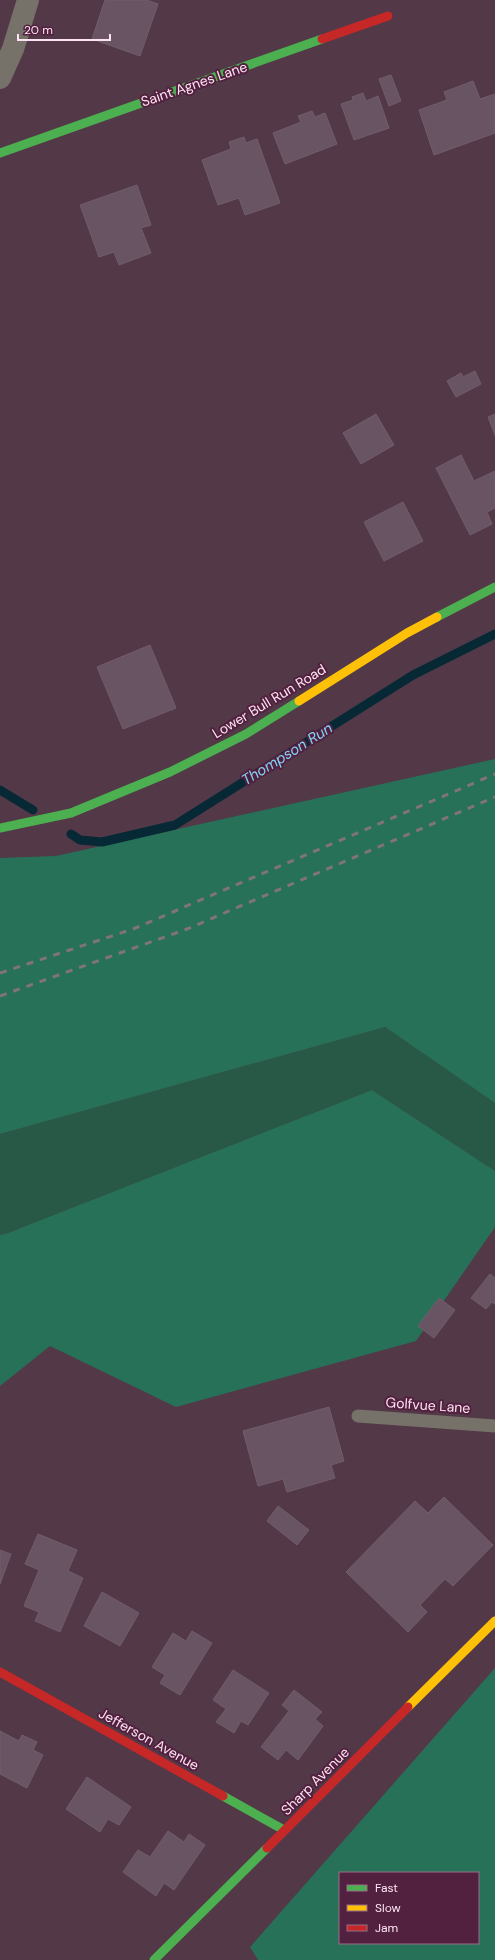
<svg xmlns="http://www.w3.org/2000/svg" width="495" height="1960" font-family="'DM Sans',sans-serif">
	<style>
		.green { fill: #275946 }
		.forest { fill: #267157; fill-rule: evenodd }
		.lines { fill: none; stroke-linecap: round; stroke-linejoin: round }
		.stream { stroke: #072936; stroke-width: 9 }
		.building { fill: #695464; stroke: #715d6c }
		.lane { stroke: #777269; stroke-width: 13 }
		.street { stroke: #777269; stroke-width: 22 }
		.fast { stroke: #4caf50; stroke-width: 9 }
		.slow { stroke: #ffc107; stroke-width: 9 }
		.jam { stroke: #c62828; stroke-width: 9 }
		.rail { stroke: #817476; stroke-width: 3; stroke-dasharray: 7 7; stroke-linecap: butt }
		.labels { text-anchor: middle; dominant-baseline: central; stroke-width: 4; stroke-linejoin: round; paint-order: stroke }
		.street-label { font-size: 14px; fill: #fee4f2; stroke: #532140 }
		.water-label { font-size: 15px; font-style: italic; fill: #81d4f3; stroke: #532140 }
	</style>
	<rect width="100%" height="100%" fill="#533848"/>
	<path class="green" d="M385,1027L495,1103V1171L372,1090L8,1233L0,1235V1134Z"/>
	<g class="forest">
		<path d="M495,759V1103L385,1027L0,1134V858L56,856Z"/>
		<path d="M372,1090L495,1171V1227L416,1341L176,1407L50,1346L0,1386V1235L8,1233Z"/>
		<path d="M495,1668V1960H258L250,1947ZM340,1873H478V1943H340Z"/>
	</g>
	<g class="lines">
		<g class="stream">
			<path d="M0,790L33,810"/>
			<path d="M71,834L80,840L102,842L175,825L413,675L495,634"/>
		</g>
	</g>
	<g class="building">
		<path d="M105,0H147L158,4L140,56L92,39Z"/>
		<path d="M391,75L401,101L389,106L379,79Z"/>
		<path d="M473,81L480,99L495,94V133L434,155L419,110L447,100L444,92Z"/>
		<path d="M363,93L366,101L378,96L389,128L354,140L341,104L353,100L352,97Z"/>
		<path d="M312,111L315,117L325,113L337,144L285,164L273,133L301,122L298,116Z"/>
		<path d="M244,137L246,143L257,139L280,203L245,215L239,198L218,205L202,160L231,149L229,142Z"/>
		<path d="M137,185L151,225L141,228L151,253L119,265L114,252L99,257L80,205Z"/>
		<path d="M475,371L481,384L456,397L447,381L461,373L463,377Z"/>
		<path d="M376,414L394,445L361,464L343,433Z"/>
		<path d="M495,414V435L488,417Z"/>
		<path d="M461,455L474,481L495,471V508L487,512L492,524L470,535L436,468Z"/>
		<path d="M403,502L423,541L384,561L364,522Z"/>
		<path d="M150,645L176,708L123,729L97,667Z"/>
		<path d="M490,1274L495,1278V1304L492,1302L486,1309L471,1298Z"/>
		<path d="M439,1298L455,1310L434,1338L418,1326Z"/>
		<path d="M329,1407L344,1461L331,1465L335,1478L287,1492L283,1479L258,1486L243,1431Z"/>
		<path d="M444,1497L493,1545L453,1586L445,1579L420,1605L427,1612L408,1632L346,1572L415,1501L428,1513Z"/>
		<path d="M278,1506L309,1530L297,1545L267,1521Z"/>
		<path d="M38,1534L77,1550L68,1571L83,1578L60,1632L35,1621L39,1612L24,1606L39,1570L25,1564Z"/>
		<path d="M0,1550L11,1554L0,1584Z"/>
		<path d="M102,1592L139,1613L120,1646L84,1626Z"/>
		<path d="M192,1631L212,1643L180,1695L160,1683L165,1675L152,1667L173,1633L186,1641Z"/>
		<path d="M233,1670L269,1693L248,1725L241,1721L234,1733L216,1722L226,1709L213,1700Z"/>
		<path d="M294,1690L322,1712L315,1719L323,1726L298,1760L286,1750L278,1760L261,1747L289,1711L282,1705Z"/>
		<path d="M0,1731L19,1741L22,1735L37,1742L33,1750L43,1755L27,1788L0,1774Z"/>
		<path d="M87,1777L131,1807L119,1825L108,1819L100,1832L66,1809Z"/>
		<path d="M168,1831L184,1842L189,1834L205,1845L174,1890L164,1883L156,1896L123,1872L138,1850L150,1857Z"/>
	</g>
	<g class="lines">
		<path class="lane" d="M358,1416L495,1426"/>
		<path class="street" d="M0,78L13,49L28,0"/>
		<g class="fast">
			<path d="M0,153L322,39"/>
			<path d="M437,617L495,587"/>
			<path d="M0,828L71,813L170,772L246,734L299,701"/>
			<path d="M223,1796L284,1830"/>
			<path d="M154,1960L267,1848"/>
		</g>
		<g class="slow">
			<path d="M299,701L407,633L437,617"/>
			<path d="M408,1707L495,1621"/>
		</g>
		<g class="jam">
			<path d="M322,39L388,16"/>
			<path d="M0,1672L223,1796"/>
			<path d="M267,1848L408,1707"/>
		</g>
		<g class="rail">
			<path d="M0,973L133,929L495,774"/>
			<path d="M0,996L187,929L495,797"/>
		</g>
	</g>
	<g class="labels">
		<g class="street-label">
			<text transform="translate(194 84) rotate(-19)">Saint Agnes Lane</text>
			<text transform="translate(269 701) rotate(-31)">Lower Bull Run Road</text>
			<text transform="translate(428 1405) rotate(4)">Golfvue Lane</text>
			<text transform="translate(149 1739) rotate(29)">Jefferson Avenue</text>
			<text transform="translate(315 1781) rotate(-45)">Sharp Avenue</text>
		</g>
		<g class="water-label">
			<text transform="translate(287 754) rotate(-32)">Thompson Run</text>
		</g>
	</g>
	<rect x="339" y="1872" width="140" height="72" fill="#532140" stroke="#976f87"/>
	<rect x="347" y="1885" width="20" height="6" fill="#4caf50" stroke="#976f87"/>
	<text x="375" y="1892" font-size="12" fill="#fee4f2">Fast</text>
	<rect x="347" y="1905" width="20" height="6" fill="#ffc107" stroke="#976f87"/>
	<text x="375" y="1912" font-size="12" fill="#fee4f2">Slow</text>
	<rect x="347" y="1925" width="20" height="6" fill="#c62828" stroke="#976f87"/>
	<text x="375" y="1932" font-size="12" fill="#fee4f2">Jam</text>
	<path d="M18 34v6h92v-6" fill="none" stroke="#fee4f2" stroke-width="2"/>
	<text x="24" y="34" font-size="12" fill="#fee4f2" stroke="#532140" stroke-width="3" paint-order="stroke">20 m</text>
</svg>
